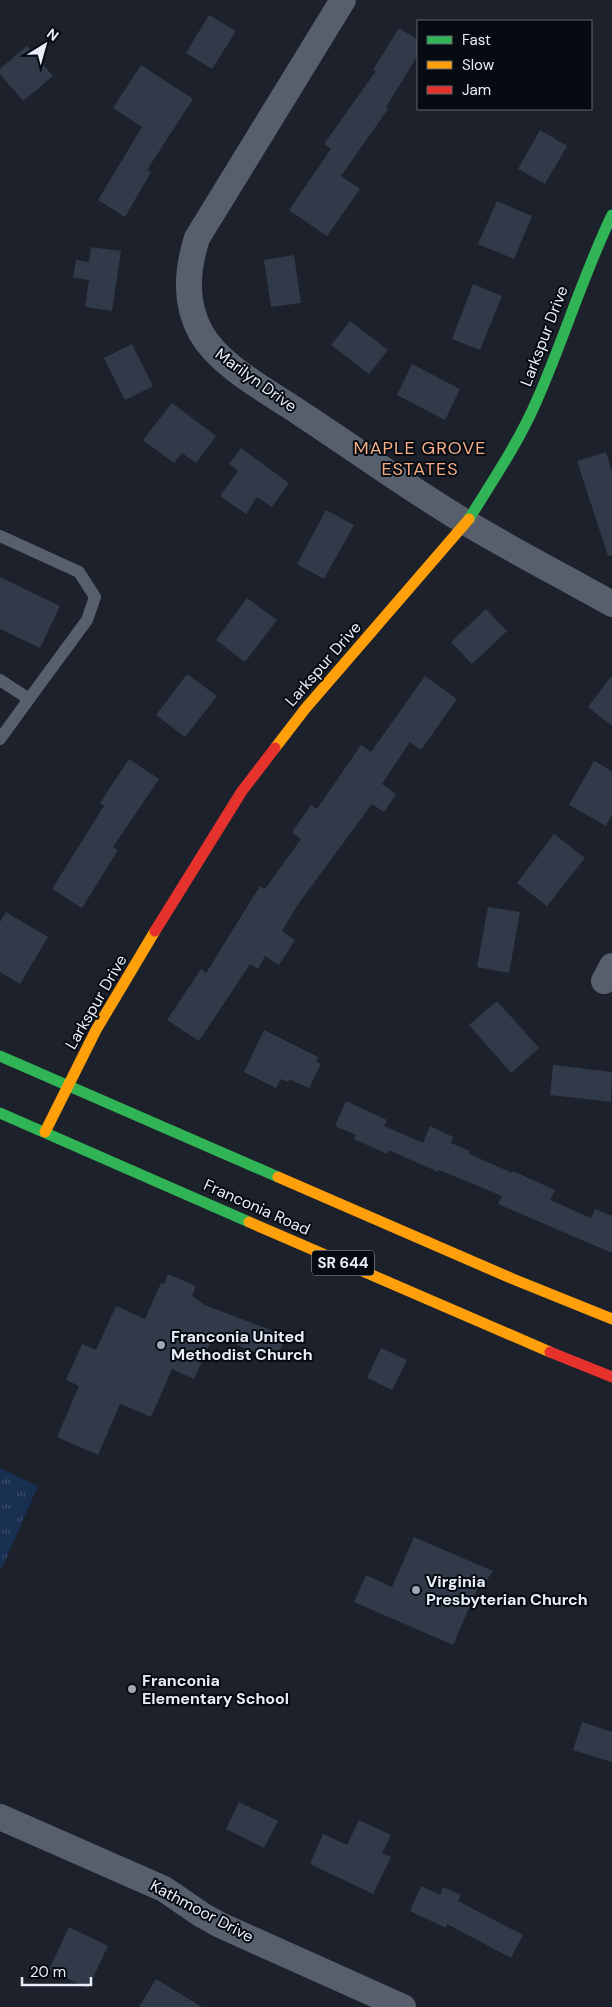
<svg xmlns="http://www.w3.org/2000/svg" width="612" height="2007" font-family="'DM Sans',sans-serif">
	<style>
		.park { fill: url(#park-tufts) }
		.building { fill: #313a48 }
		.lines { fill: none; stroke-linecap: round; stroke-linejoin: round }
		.lane { stroke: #585f6c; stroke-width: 12 }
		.street { stroke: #585f6c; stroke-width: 26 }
		.fast { stroke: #30b455; stroke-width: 11 }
		.slow { stroke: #ff9f0a; stroke-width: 11 }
		.jam { stroke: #e5322d; stroke-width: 11 }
		.poi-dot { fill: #a0a6b2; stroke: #060a11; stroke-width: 2 }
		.labels { text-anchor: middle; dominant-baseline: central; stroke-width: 4; stroke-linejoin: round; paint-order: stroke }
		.shield { fill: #060a11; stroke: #a4aab4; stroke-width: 1 }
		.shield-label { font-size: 15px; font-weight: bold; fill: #e7eefa }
		.street-label { font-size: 16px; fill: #e7eefa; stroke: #060a11 }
		.poi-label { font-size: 16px; font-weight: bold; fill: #e7eefa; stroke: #060a11; text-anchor: start }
		.neighbourhood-label { font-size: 18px; letter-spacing: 1px; fill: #f5ad85; stroke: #060a11 }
	</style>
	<defs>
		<pattern id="park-tufts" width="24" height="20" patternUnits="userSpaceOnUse" patternTransform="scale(1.25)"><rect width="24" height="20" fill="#192f52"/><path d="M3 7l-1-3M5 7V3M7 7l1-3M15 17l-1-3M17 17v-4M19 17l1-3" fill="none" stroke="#3a4d6c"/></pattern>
	</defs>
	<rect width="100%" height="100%" fill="#1c212b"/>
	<path class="park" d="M0,1468L38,1486L2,1568L0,1567Z"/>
	<g class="building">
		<path d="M209,15L236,31L212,69L186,53Z"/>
		<path d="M399,28L418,40V55L386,107L388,109L341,176L360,189L327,236L289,210L331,149L324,144L376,71L373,70Z"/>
		<path d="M27,46L53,76L23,101L0,74V69Z"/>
		<path d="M141,65L193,99L147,170L151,172L125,217L98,200L142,127L113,108Z"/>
		<path d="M540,130L567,146L545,184L518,169Z"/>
		<path d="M497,201L532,216L514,259L478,244Z"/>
		<path d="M91,247L121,251L112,311L85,307L89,280L73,278L76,260L89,262Z"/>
		<path d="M294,255L301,303L271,307L264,260Z"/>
		<path d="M473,284L502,296L480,350L452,339Z"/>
		<path d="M350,321L388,350L369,374L331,345Z"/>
		<path d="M132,344L153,386L125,400L104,358Z"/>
		<path d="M412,364L460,389L445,420L397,395Z"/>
		<path d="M172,403L216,436L196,463L182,453L174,463L143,440Z"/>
		<path d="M241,448L289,483L272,507L257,497L246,514L220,496L238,471L229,464Z"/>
		<path d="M606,452L612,471V555L608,556L577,461Z"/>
		<path d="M326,510L354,525L324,579L297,564Z"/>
		<path d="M0,577L60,606L40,648L0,629Z"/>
		<path d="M247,598L277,620L245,662L216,640Z"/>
		<path d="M486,609L507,631L472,664L451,642Z"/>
		<path d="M187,674L217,696L185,737L156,715Z"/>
		<path d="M612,675V726L588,707Z"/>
		<path d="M425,676L457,699L421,750L410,742L382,784L396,794L384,812L372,804L299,903L282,931L295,940L279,965L265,956L258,969L250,964L199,1041L167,1020L201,969L206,973L260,886L265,889L301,839L292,832L311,805L317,809L361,745L371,752Z"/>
		<path d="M129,759L159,779L113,847L118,850L82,908L52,889L104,806L100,803Z"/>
		<path d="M594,761L612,771V815L606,826L569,805Z"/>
		<path d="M554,834L585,858L547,906L517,883Z"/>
		<path d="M488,907L520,912L509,973L477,967Z"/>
		<path d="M6,912L48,937L20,984L0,972V922Z"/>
		<path d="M497,1001L539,1048L511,1073L469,1025Z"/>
		<path d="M264,1030L318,1057L316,1062L321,1064L309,1088L289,1079L288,1082L281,1079L276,1088L244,1072Z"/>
		<path d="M553,1065L612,1072L611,1102L550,1095Z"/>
		<path d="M346,1101L387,1120L384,1126L423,1143L430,1126L453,1137L451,1143L470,1151L469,1154L512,1173L513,1171L555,1190L550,1200L591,1218L595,1209L612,1216V1253L498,1204L502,1196L459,1178L439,1170L438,1172L389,1150L387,1154L354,1139L356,1135L335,1126Z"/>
		<path d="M168,1274L196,1286L192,1296L205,1305L276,1332L275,1335L285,1339L277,1357L267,1353L265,1357L214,1335L194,1379L172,1369L151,1417L120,1404L98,1455L57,1437L79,1386L66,1380L82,1344L96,1350L116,1306L145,1319L161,1283L164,1284Z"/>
		<path d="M381,1348L407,1360L392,1390L367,1378Z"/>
		<path d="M414,1537L493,1571L484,1584L479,1585L453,1645L354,1602L366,1575L392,1587Z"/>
		<path d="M582,1722L612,1732V1762L573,1750Z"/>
		<path d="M239,1802L278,1821L264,1848L226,1829Z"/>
		<path d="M359,1820L391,1835L382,1853L391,1857L373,1894L310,1864L323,1834L347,1845Z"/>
		<path d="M421,1886L440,1895L443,1887L461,1895L458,1901L523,1935L511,1958L447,1924L446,1928L410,1911Z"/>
		<path d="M69,1927L108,1946L88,1988L49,1970Z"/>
		<path d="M156,1979L202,2007H139Z"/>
	</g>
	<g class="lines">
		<g class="lane">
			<path d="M0,536L79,572L95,597L87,620L29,699"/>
			<path d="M0,680L29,699L0,739"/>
		</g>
		<g class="street">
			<path d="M343,0L197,238C187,270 184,302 201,333C220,367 271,393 303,415C358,451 411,490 467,523C514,551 564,577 612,604"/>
			<path d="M604,981L612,966"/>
			<path d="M0,1817L164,1889L202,1915L220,1925L403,2007"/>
		</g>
		<g class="fast">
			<path d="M469,519C493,480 519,442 537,400C564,339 583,275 612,215"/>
			<path d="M0,1056L278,1177"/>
			<path d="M0,1113L249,1222"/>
		</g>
		<g class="slow">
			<path d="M275,748L305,709L469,519"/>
			<path d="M45,1132L96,1030L155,931"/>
			<path d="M278,1177L513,1279L612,1319"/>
			<path d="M249,1222L550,1352"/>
		</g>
		<g class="jam">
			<path d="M155,931L242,791L275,748"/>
			<path d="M550,1352L612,1377"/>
		</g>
	</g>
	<g class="poi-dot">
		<circle cx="161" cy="1345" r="5"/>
		<circle cx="416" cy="1590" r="5"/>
		<circle cx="132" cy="1689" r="5"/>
	</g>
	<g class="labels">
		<rect class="shield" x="312" y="1250.5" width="62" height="25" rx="4"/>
		<g class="shield-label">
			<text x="343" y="1263">SR 644</text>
		</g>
		<g class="street-label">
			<text transform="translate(544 336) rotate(-69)">Larkspur Drive</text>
			<text transform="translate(256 380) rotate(36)">Marilyn Drive</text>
			<text transform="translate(323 664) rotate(-49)">Larkspur Drive</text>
			<text transform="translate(96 1002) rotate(-60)">Larkspur Drive</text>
			<text transform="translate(257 1207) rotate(24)">Franconia Road</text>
			<text transform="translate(202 1911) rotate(28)">Kathmoor Drive</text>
		</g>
		<g class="poi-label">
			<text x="171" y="1336">Franconia United<tspan x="171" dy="18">Methodist Church</tspan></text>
			<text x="426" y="1581">Virginia<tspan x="426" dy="18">Presbyterian Church</tspan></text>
			<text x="142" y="1680">Franconia<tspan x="142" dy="18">Elementary School</tspan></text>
		</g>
		<g class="neighbourhood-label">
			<text x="420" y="448">MAPLE GROVE<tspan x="420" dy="21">ESTATES</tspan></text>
		</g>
	</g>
	<rect x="417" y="20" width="175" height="90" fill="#060a11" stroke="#60656e"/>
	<rect x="427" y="36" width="25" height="8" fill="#30b455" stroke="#60656e"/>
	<text x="462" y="45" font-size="15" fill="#e7eefa">Fast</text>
	<rect x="427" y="61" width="25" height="8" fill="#ff9f0a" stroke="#60656e"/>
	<text x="462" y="70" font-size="15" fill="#e7eefa">Slow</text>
	<rect x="427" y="86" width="25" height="8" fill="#e5322d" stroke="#60656e"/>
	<text x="462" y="95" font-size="15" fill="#e7eefa">Jam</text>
	<g transform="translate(45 45) rotate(37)" stroke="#060a11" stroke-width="4" paint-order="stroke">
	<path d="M0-4L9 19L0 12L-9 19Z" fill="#e7eefa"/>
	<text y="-8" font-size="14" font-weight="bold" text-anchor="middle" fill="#e7eefa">N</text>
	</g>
	<path d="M22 1977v8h69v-8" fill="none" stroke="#e7eefa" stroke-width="2.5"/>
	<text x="30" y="1977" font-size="15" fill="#e7eefa" stroke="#060a11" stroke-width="4" paint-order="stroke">20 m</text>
</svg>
